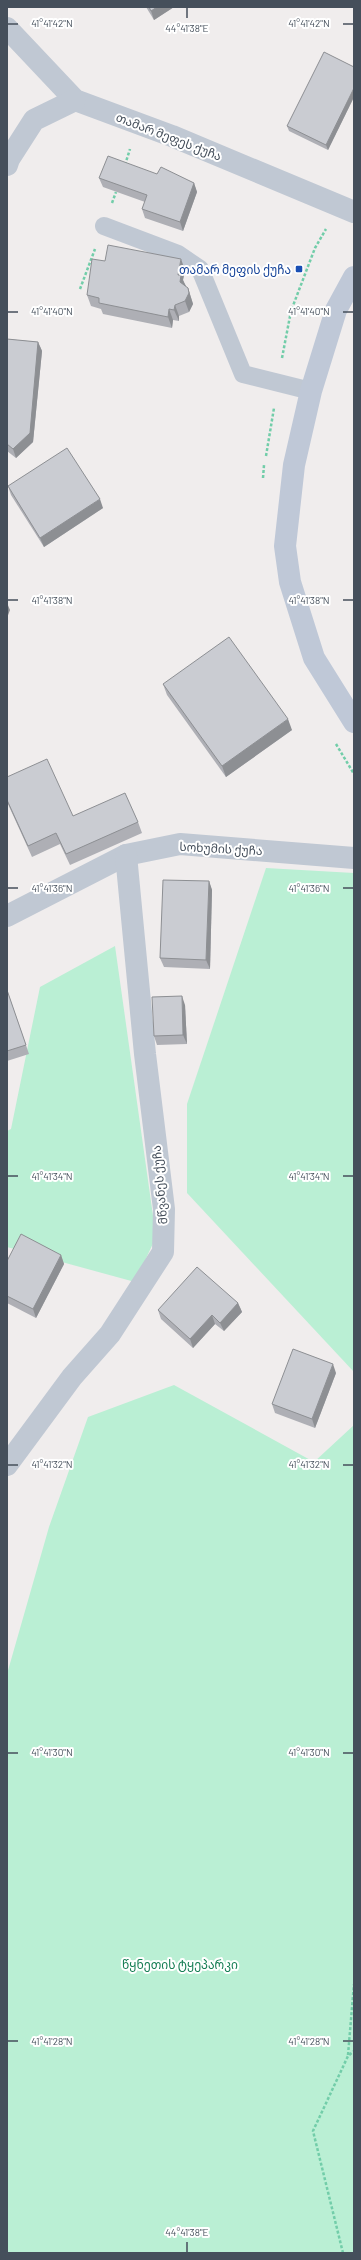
<svg xmlns="http://www.w3.org/2000/svg" width="361" height="2260" font-family="Barlow,'Noto Sans Georgian',sans-serif">
	<style>
		.green { fill: #baefd4 }
		.lines { fill: none; stroke-linecap: round; stroke-linejoin: round }
		.path { stroke: #72cda9; stroke-width: 2.5; stroke-dasharray: 3 2; stroke-linecap: butt }
		.service { stroke: #c0c8d3; stroke-width: 18 }
		.minor { stroke: #c0c8d3; stroke-width: 22 }
		.secondary { stroke: #bfc8d7; stroke-width: 22 }
		.wall { fill: #aeafb5 }
		.shaded-wall { fill: #8d8f93 }
		.building { fill: #caccd2; stroke: #8d8f93 }
		.ticks { fill: none; stroke: #454f5b; stroke-width: 1.5 }
		.transit-dot { fill: #1a4fb4; stroke: #fff; stroke-width: 1.5 }
		.labels { text-anchor: middle; dominant-baseline: central; stroke-width: 4; stroke-linejoin: round; paint-order: stroke }
		.street-label { font-size: 12px; fill: #454f5b; stroke: #fff }
		.transit-label { font-size: 12px; fill: #164399; stroke: #fff; text-anchor: end }
		.park-label { font-size: 12px; fill: #157d53; stroke: #fff }
		.ticks-label { font-size: 10px; text-anchor: middle; fill: #454f5b; stroke: #fff; stroke-width: 4; stroke-linejoin: round; paint-order: stroke }
	</style>
	<rect width="100%" height="100%" fill="#f0eded"/>
	<g class="green">
		<path d="M266,868L354,873V1372L187,1193V1104Z"/>
		<path d="M115,946L156,1237L135,1282L7,1247V1131L11,1129L40,987Z"/>
		<path d="M174,1385L314,1462L354,1425V2253H7V1674L49,1527L88,1417Z"/>
	</g>
	<g class="lines">
		<g class="path">
			<path d="M125,165L130,149"/>
			<path d="M112,203L116,192"/>
			<path d="M80,289L95,249"/>
			<path d="M282,358L291,311L315,248L326,229"/>
			<path d="M266,456L274,408"/>
			<path d="M263,478L264,465"/>
			<path d="M336,744L354,774"/>
			<path d="M348,2055L354,1984"/>
			<path d="M343,2253L313,2131L348,2056L354,2051"/>
		</g>
		<path class="service" d="M104,226L178,254L200,269L243,374L311,391"/>
		<g class="minor">
			<path d="M7,28L75,100L172,136L354,212"/>
			<path d="M7,165L9,159L34,120L75,100"/>
			<path d="M7,916L126,855L180,844L354,858"/>
			<path d="M7,1465L72,1377L110,1334L163,1252L164,1209L145,1054L126,855"/>
		</g>
		<path class="secondary" d="M354,277L336,310L311,391L294,465L285,546L290,582L314,658L354,722"/>
	</g>
	<g class="wall">
		<path d="M146,7H174L154,20Z"/>
		<path d="M354,67V97L328,150L289,131L287,126Z"/>
		<path d="M157,174L194,183L197,192L183,231L145,218L142,209L145,202L103,187L99,178Z"/>
		<path d="M105,261L185,270L183,280L185,286L188,288L193,304L189,312L179,316V321L173,320L172,328L103,314L101,309L91,306L87,295Z"/>
		<path d="M7,339L38,342L42,351L33,442L16,458L7,451Z"/>
		<path d="M8,486L103,508L44,547L11,495Z"/>
		<path d="M163,684L292,730L226,777L167,695Z"/>
		<path d="M7,777L73,816L138,822L142,833L70,865L60,844L32,857L7,802Z"/>
		<path d="M209,881L212,890L210,969L164,967L160,958Z"/>
		<path d="M7,990L29,1054L7,1061Z"/>
		<path d="M185,1005L187,1044L157,1045L154,1036Z"/>
		<path d="M61,1255L64,1264L36,1318L7,1303V1261Z"/>
		<path d="M238,1303L242,1312L224,1331L215,1324L193,1348L161,1319L158,1310Z"/>
		<path d="M336,1373L315,1428L275,1413L272,1404Z"/>
	</g>
	<g class="shaded-wall">
		<path d="M157,7H174L154,20L151,11Z"/>
		<path d="M354,88V97L328,150L326,145Z"/>
		<path d="M194,183L197,192L183,231L180,222Z"/>
		<path d="M181,259L185,270L183,280L186,286L184,293L178,275Z"/>
		<path d="M188,288L193,304L189,312L185,301Z"/>
		<path d="M175,305L179,316V321L174,310Z"/>
		<path d="M169,309L173,320L172,328L168,317Z"/>
		<path d="M38,342L42,351L33,442L16,458L13,449Z"/>
		<path d="M100,499L103,508L44,547L40,538Z"/>
		<path d="M7,603L10,610L7,618Z"/>
		<path d="M288,719L292,730L226,777L222,766Z"/>
		<path d="M209,881L212,890L210,969L206,960Z"/>
		<path d="M182,996L185,1005L187,1044L183,1035Z"/>
		<path d="M61,1255L64,1264L36,1318L33,1309Z"/>
		<path d="M238,1303L242,1312L224,1331L220,1323Z"/>
		<path d="M212,1315L215,1324L193,1348L190,1339Z"/>
		<path d="M333,1364L336,1373L315,1428L312,1419Z"/>
	</g>
	<g class="building">
		<path d="M149,7H157L151,11Z"/>
		<path d="M324,52L354,67V88L326,145L287,126Z"/>
		<path d="M108,156L157,174L161,167L194,183L180,222L142,209L147,195L99,178Z"/>
		<path d="M108,245L181,259L178,275H181L180,282L188,288L189,293L185,301L175,305L174,310L169,309L168,317L99,303V298L87,295L92,259L105,261Z"/>
		<path d="M7,339L38,342L30,433L13,449L7,444Z"/>
		<path d="M67,448L100,499L40,538L8,486Z"/>
		<path d="M229,637L288,719L222,766L163,684Z"/>
		<path d="M47,759L73,816L125,793L138,822L66,854L56,833L28,846L7,800V777Z"/>
		<path d="M163,880L209,881L206,960L160,958Z"/>
		<path d="M7,990L26,1045L7,1051Z"/>
		<path d="M182,996L183,1035L154,1036L152,997Z"/>
		<path d="M21,1234L61,1255L33,1309L7,1296V1261Z"/>
		<path d="M197,1267L238,1303L220,1323L212,1315L190,1339L158,1310Z"/>
		<path d="M293,1349L333,1364L312,1419L272,1404Z"/>
	</g>
	<path class="ticks" d="M187,8V18M8,24H18M343,24H353M8,312H18M343,312H353M8,600H18M343,600H353M8,888H18M343,888H353M8,1176H18M343,1176H353M8,1465H18M343,1465H353M8,1753H18M343,1753H353M8,2041H18M343,2041H353M187,2242V2252"/>
	<rect class="transit-dot" x="295" y="265" width="8" height="8" rx="2"/>
	<g class="labels">
		<g class="street-label">
			<text transform="translate(169 136) rotate(21)">თამარ მეფეს ქუჩა</text>
			<text transform="translate(221 848) rotate(3)">სოხუმის ქუჩა</text>
			<text transform="translate(159 1185) rotate(-95)">მწვანეს ქუჩა</text>
		</g>
		<g class="transit-label">
			<text x="291" y="269">თამარ მეფის ქუჩა</text>
		</g>
		<g class="park-label">
			<text x="180" y="1964">წყნეთის ტყეპარკი</text>
		</g>
	</g>
	<g class="ticks-label">
		<text x="52" y="27">41°41'42"N</text>
		<text x="309" y="27">41°41'42"N</text>
		<text x="187" y="32">44°41'38"E</text>
		<text x="52" y="315">41°41'40"N</text>
		<text x="309" y="315">41°41'40"N</text>
		<text x="52" y="604">41°41'38"N</text>
		<text x="309" y="604">41°41'38"N</text>
		<text x="52" y="892">41°41'36"N</text>
		<text x="309" y="892">41°41'36"N</text>
		<text x="52" y="1180">41°41'34"N</text>
		<text x="309" y="1180">41°41'34"N</text>
		<text x="52" y="1468">41°41'32"N</text>
		<text x="309" y="1468">41°41'32"N</text>
		<text x="52" y="1756">41°41'30"N</text>
		<text x="309" y="1756">41°41'30"N</text>
		<text x="52" y="2045">41°41'28"N</text>
		<text x="309" y="2045">41°41'28"N</text>
		<text x="187" y="2236">44°41'38"E</text>
	</g>
	<rect width="361" height="2260" fill="none" stroke="#454f5b" stroke-width="16"/>
</svg>
